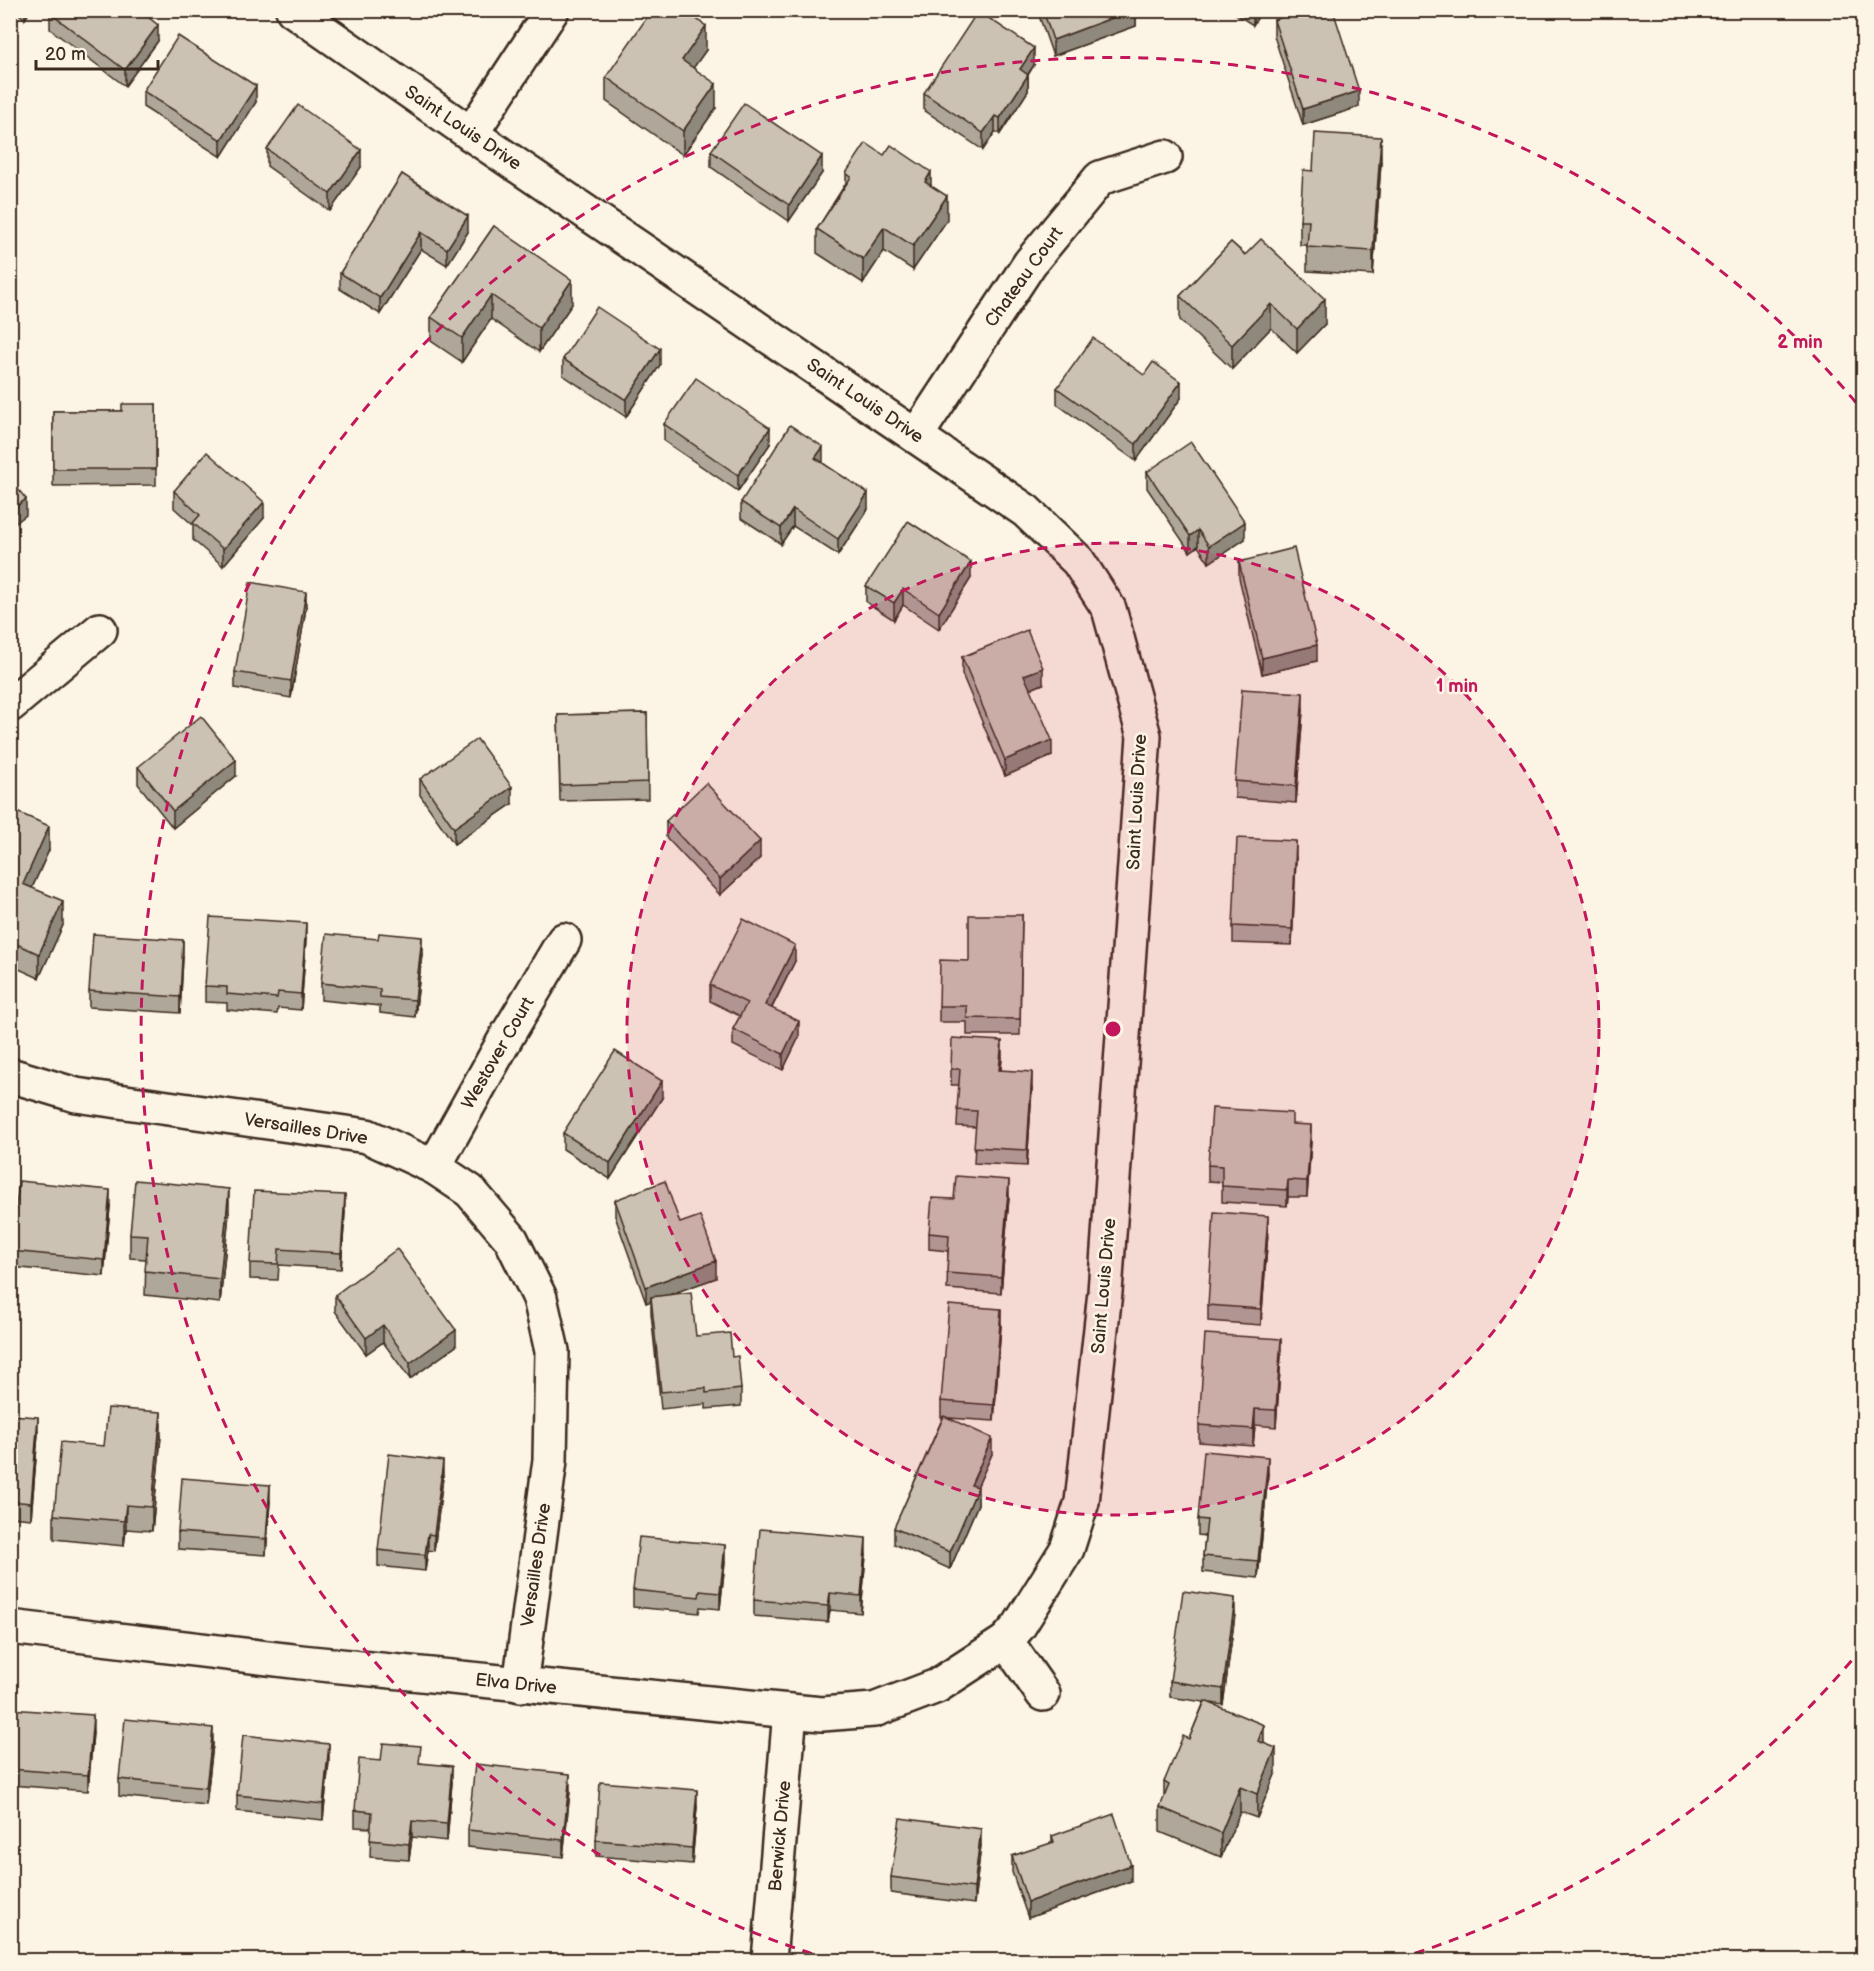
<svg xmlns="http://www.w3.org/2000/svg" width="1874" height="1971" font-family="'Balsamiq Sans',sans-serif">
	<style>
		.lines { fill: none; stroke-linecap: round; stroke-linejoin: round }
		.minor-casing { stroke: #3b2a1e; stroke-width: 38 }
		.minor { stroke: #fcf5e5; stroke-width: 33 }
		.wall { fill: #afa79a; stroke: #3b2a1e; stroke-width: 1.5 }
		.shaded-wall { fill: #8f887d; stroke: #3b2a1e; stroke-width: 1.5 }
		.building { fill: #ccc2b3; stroke: #3b2a1e; stroke-width: 1.5 }
		.ring { fill: none; stroke: #c2185b; stroke-width: 3; stroke-dasharray: 10 8 }
		.labels { text-anchor: middle; dominant-baseline: central; stroke-width: 5; stroke-linejoin: round; paint-order: stroke }
		.street-label { font-size: 18px; fill: #3b2a1e; stroke: #fcf5e5 }
		.centre { fill: #c2185b; stroke: #fcf5e5; stroke-width: 3 }
		.ring-label { font-size: 18px; text-anchor: middle; font-weight: bold; fill: #c2185b; stroke: #fcf5e5; stroke-width: 5; stroke-linejoin: round; paint-order: stroke }
	</style>
	<rect width="100%" height="100%" fill="#fcf5e5"/>
	<filter id="ink" filterUnits="userSpaceOnUse"><feTurbulence type="fractalNoise" baseFrequency=".0167" numOctaves="2"/><feDisplacementMap in="SourceGraphic" scale="12" xChannelSelector="R" yChannelSelector="G"/><feConvolveMatrix kernelMatrix="1 2 1 2 8 2 1 2 1" color-interpolation-filters="sRGB"/></filter>
	<g filter="url(#ink)">
		<g class="lines">
			<g class="minor-casing">
				<g id="minor">
					<path d="M471,134L552,10"/>
					<path d="M916,436L1030,263L1100,178L1165,157"/>
					<path d="M10,705L100,630"/>
					<path d="M10,1075L76,1095L367,1136L434,1167L470,1191L511,1239L540,1298L552,1351L550,1460L520,1685"/>
					<path d="M434,1167L508,1034L564,940"/>
					<path d="M10,1627L301,1662L790,1711L822,1714L874,1710L937,1686L1006,1641L1019,1626L1067,1549L1082,1502L1105,1292L1144,736L1109,609L1078,561L1026,511L471,134L293,10"/>
					<path d="M1006,1641L1043,1694"/>
					<path d="M769,1960L790,1711"/>
				</g>
			</g>
			<use href="#minor" class="minor"/>
		</g>
		<g class="wall">
			<path d="M14,10H31L25,19Z"/>
			<path d="M1037,10H1136V26L1053,56Z"/>
			<path d="M1229,10H1262L1253,25Z"/>
			<path d="M50,13L158,41L125,86L50,29Z"/>
			<path d="M1274,20L1359,107L1303,125L1274,36Z"/>
			<path d="M706,50L693,68L716,108L683,155L606,101V77Z"/>
			<path d="M1034,65L1028,75V91L1000,134L995,132L983,150L924,110V93Z"/>
			<path d="M143,91L256,102L221,157L143,107Z"/>
			<path d="M267,149L361,167L330,211L267,166Z"/>
			<path d="M711,151L822,173L789,221L711,167Z"/>
			<path d="M1381,162L1373,275L1307,271V245H1300V221Z"/>
			<path d="M846,173L931,186L947,220L913,270L884,251L863,283L817,253V229L846,183Z"/>
			<path d="M402,174L468,232L447,265L421,249L380,314L340,289V273Z"/>
			<path d="M494,226L572,304L539,352L491,319L462,362L431,341V317Z"/>
			<path d="M1231,242L1325,324L1297,353L1271,328L1232,369L1180,320V296Z"/>
			<path d="M563,359L660,365L626,417L563,375Z"/>
			<path d="M1144,375L1181,398L1136,461L1057,404V388Z"/>
			<path d="M156,404V485L53,486V411H122Z"/>
			<path d="M664,424L770,444L738,491L664,441Z"/>
			<path d="M823,463L868,509L838,555L793,526L781,544L741,518V502Z"/>
			<path d="M1147,472L1245,539L1209,563L1198,546L1190,552L1147,488Z"/>
			<path d="M174,491L264,518L223,566L193,540V525L174,508Z"/>
			<path d="M1239,562L1317,661L1262,674L1239,578Z"/>
			<path d="M971,578L939,629L903,605L894,620L866,602V586Z"/>
			<path d="M306,608L291,698L235,688V672Z"/>
			<path d="M962,657L1043,684L1030,689L1052,756L1005,776L962,674Z"/>
			<path d="M1303,710L1296,803L1235,798V781Z"/>
			<path d="M647,713L648,799L560,801L558,715Z"/>
			<path d="M138,767L236,776L173,828L138,784Z"/>
			<path d="M420,779L512,804L454,844L420,795Z"/>
			<path d="M10,809L49,850L32,888L63,925L39,978L10,965Z"/>
			<path d="M666,821L760,858L720,895L666,837Z"/>
			<path d="M1296,858L1292,945L1233,943V926Z"/>
			<path d="M1022,915L1020,1035H967V1022H939V1006L969,961Z"/>
			<path d="M306,939L301,1010L278,1008L277,1014L227,1010V1003L205,1002V986Z"/>
			<path d="M422,954L415,1017L380,1013V1006L321,1000V983Z"/>
			<path d="M183,957L180,1013L89,1007V991Z"/>
			<path d="M795,961L772,1008L799,1037L783,1070L733,1045V1029L740,1016L710,1001V985Z"/>
			<path d="M1002,1058L1001,1070L1032,1088L1027,1166L974,1163L976,1127L957,1126L959,1085H951V1069Z"/>
			<path d="M662,1098L610,1179L563,1149V1133Z"/>
			<path d="M1292,1124L1311,1141L1307,1197H1288L1287,1206L1222,1202V1182L1208,1181V1165Z"/>
			<path d="M1009,1197L1001,1293L947,1289L948,1251L929,1249V1233L954,1199Z"/>
			<path d="M615,1200L680,1223L716,1278L670,1294L696,1336L732,1357L741,1389V1406L706,1409V1404L661,1409L651,1313V1301L646,1303L615,1216Z"/>
			<path d="M110,1206L104,1276L11,1267V1251Z"/>
			<path d="M345,1212L341,1269L279,1265L278,1280L250,1279V1263Z"/>
			<path d="M229,1213L220,1303L145,1295L146,1259L130,1258V1234Z"/>
			<path d="M1268,1232L1261,1325L1208,1321V1305Z"/>
			<path d="M335,1295L456,1346L410,1379L383,1342L366,1354L335,1311Z"/>
			<path d="M1001,1325L994,1421L947,1418L992,1454L977,1487L978,1504L950,1569L894,1544V1528L943,1417H941V1401Z"/>
			<path d="M1281,1355L1276,1427L1255,1425L1253,1446L1199,1442V1425Z"/>
			<path d="M10,1415L38,1433L31,1519L10,1517Z"/>
			<path d="M161,1436L152,1531L126,1529L124,1546L54,1539V1515L104,1446Z"/>
			<path d="M1268,1474L1258,1578L1203,1572V1556L1205,1536L1198,1535V1519Z"/>
			<path d="M443,1477L434,1551L428,1550L425,1571L378,1566V1550Z"/>
			<path d="M270,1501L266,1555L178,1549V1532Z"/>
			<path d="M866,1555L861,1613L830,1610L828,1622L754,1616V1600Z"/>
			<path d="M725,1562L720,1609L700,1607L699,1613L633,1607V1590Z"/>
			<path d="M1235,1614L1223,1705L1211,1703L1264,1743L1276,1772L1257,1818L1240,1812L1221,1857L1160,1832V1807L1164,1799V1782L1189,1739L1204,1702L1170,1697V1681Z"/>
			<path d="M10,1709L93,1732L88,1791L10,1785Z"/>
			<path d="M213,1744L206,1805L119,1796V1779Z"/>
			<path d="M329,1761L323,1820L237,1811V1795Z"/>
			<path d="M421,1763L452,1782L447,1841L412,1837L409,1860L370,1857L371,1828L355,1827V1810Z"/>
			<path d="M570,1791L563,1857L468,1847V1830Z"/>
			<path d="M697,1807L692,1864L596,1856V1840Z"/>
			<path d="M1052,1836L1131,1881L1028,1918L1012,1872V1856L1052,1843Z"/>
			<path d="M981,1845L974,1904L891,1893V1877Z"/>
		</g>
		<g class="shaded-wall">
			<path d="M25,10H31L25,19Z"/>
			<path d="M1133,10H1136V26L1053,56V40Z"/>
			<path d="M1253,10H1262L1253,25Z"/>
			<path d="M158,25V41L125,86V70Z"/>
			<path d="M706,26V50L682,84V60Z"/>
			<path d="M1034,48V65L1020,86V69Z"/>
			<path d="M1028,75V91L1000,134V118Z"/>
			<path d="M716,84V108L683,155V131Z"/>
			<path d="M256,86V102L221,157V140Z"/>
			<path d="M1359,91V107L1303,125V109Z"/>
			<path d="M995,116V132L983,150V133Z"/>
			<path d="M1381,137V162L1373,275V251Z"/>
			<path d="M361,150V167L330,211V194Z"/>
			<path d="M822,156V173L789,221V205Z"/>
			<path d="M931,172V196L925,182Z"/>
			<path d="M947,196V220L913,270V246Z"/>
			<path d="M468,216V232L447,265V249Z"/>
			<path d="M884,227V251L863,283V259Z"/>
			<path d="M421,232V249L380,314V298Z"/>
			<path d="M572,280V304L539,352V328Z"/>
			<path d="M491,295V319L462,362V338Z"/>
			<path d="M1325,299V324L1297,353V329Z"/>
			<path d="M1271,304V328L1232,369V345Z"/>
			<path d="M660,349V365L626,417V400Z"/>
			<path d="M1181,382V398L1136,461V444Z"/>
			<path d="M770,428V444L738,491V475Z"/>
			<path d="M823,447V463L815,458Z"/>
			<path d="M868,493V509L838,555V539Z"/>
			<path d="M26,499V515L10,527V511Z"/>
			<path d="M264,502V518L223,566V549Z"/>
			<path d="M793,509V526L781,544V528Z"/>
			<path d="M1245,522V539L1209,563V546Z"/>
			<path d="M1198,530V546L1190,552V536Z"/>
			<path d="M971,562V578L939,629V613Z"/>
			<path d="M903,589V605L894,620V603Z"/>
			<path d="M306,592V608L291,698V681Z"/>
			<path d="M1317,645V661L1262,674V658Z"/>
			<path d="M1043,668V684L1024,692V675Z"/>
			<path d="M1303,693V710L1296,803V786Z"/>
			<path d="M1052,740V756L1005,776V760Z"/>
			<path d="M236,760V776L173,828V811Z"/>
			<path d="M512,787V804L454,844V828Z"/>
			<path d="M49,826V850L23,908V884Z"/>
			<path d="M760,841V858L720,895V879Z"/>
			<path d="M1296,841V858L1292,945V929Z"/>
			<path d="M63,901V925L39,978V954Z"/>
			<path d="M306,923V939L301,1010V994Z"/>
			<path d="M422,937V954L415,1017V1000Z"/>
			<path d="M183,940V957L180,1013V997Z"/>
			<path d="M795,945V961L765,1021V1005Z"/>
			<path d="M799,1021V1037L783,1070V1054Z"/>
			<path d="M1002,1041V1058L999,1086V1070Z"/>
			<path d="M1032,1072V1088L1027,1166V1150Z"/>
			<path d="M662,1081V1098L610,1179V1163Z"/>
			<path d="M1311,1125V1141L1307,1197V1181Z"/>
			<path d="M1009,1180V1197L1001,1293V1277Z"/>
			<path d="M1288,1180V1197L1287,1206V1190Z"/>
			<path d="M229,1189V1213L220,1303V1279Z"/>
			<path d="M110,1190V1206L104,1276V1260Z"/>
			<path d="M345,1195V1212L341,1269V1253Z"/>
			<path d="M1268,1216V1232L1261,1325V1309Z"/>
			<path d="M716,1261V1278L652,1301L651,1297V1301L646,1303V1287Z"/>
			<path d="M1001,1309V1325L994,1421V1405Z"/>
			<path d="M383,1325V1342L366,1354V1338Z"/>
			<path d="M456,1330V1346L410,1379V1363Z"/>
			<path d="M1281,1339V1355L1276,1427V1410Z"/>
			<path d="M1255,1409V1425L1253,1446V1429Z"/>
			<path d="M161,1412V1436L152,1531V1507Z"/>
			<path d="M38,1417V1433L31,1519V1503Z"/>
			<path d="M992,1438V1454L971,1501V1485Z"/>
			<path d="M1268,1457V1474L1258,1578V1561Z"/>
			<path d="M443,1461V1477L434,1551V1535Z"/>
			<path d="M270,1485V1501L266,1555V1539Z"/>
			<path d="M978,1487V1504L950,1569V1552Z"/>
			<path d="M126,1505V1529L124,1546V1521Z"/>
			<path d="M428,1534V1550L425,1571V1555Z"/>
			<path d="M866,1538V1555L861,1613V1596Z"/>
			<path d="M725,1545V1562L720,1609V1593Z"/>
			<path d="M830,1593V1610L828,1622V1606Z"/>
			<path d="M1235,1598V1614L1223,1705V1689Z"/>
			<path d="M93,1715V1732L88,1791V1775Z"/>
			<path d="M1264,1725V1749L1258,1741Z"/>
			<path d="M213,1728V1744L206,1805V1788Z"/>
			<path d="M329,1744V1761L323,1820V1804Z"/>
			<path d="M1276,1748V1772L1257,1818V1794Z"/>
			<path d="M452,1766V1782L447,1841V1824Z"/>
			<path d="M570,1774V1791L563,1857V1840Z"/>
			<path d="M1240,1787V1812L1221,1857V1833Z"/>
			<path d="M697,1790V1807L692,1864V1848Z"/>
			<path d="M412,1821V1837L409,1860V1844Z"/>
			<path d="M981,1829V1845L974,1904V1888Z"/>
			<path d="M1131,1865V1881L1028,1918V1902Z"/>
		</g>
		<g class="building">
			<path d="M52,10H139L158,25L125,70L50,13Z"/>
			<path d="M652,10H684L706,26L682,60L716,84L683,131L606,77Z"/>
			<path d="M1043,10H1133L1053,40Z"/>
			<path d="M1304,10H1333L1359,91L1303,109L1274,20Z"/>
			<path d="M978,11L1034,48L1020,69L1028,75L1000,118L995,116L983,133L924,93Z"/>
			<path d="M178,36L256,86L221,140L143,91Z"/>
			<path d="M744,103L822,156L789,205L711,151Z"/>
			<path d="M298,105L361,150L330,194L267,149Z"/>
			<path d="M1315,133L1381,137L1373,251L1307,247L1309,221H1300L1303,170L1313,171Z"/>
			<path d="M866,143L884,155L891,145L931,172L925,182L947,196L913,246L884,227L863,259L817,229L851,177L846,173Z"/>
			<path d="M402,174L468,216L447,249L421,232L380,298L340,273Z"/>
			<path d="M494,226L572,280L539,328L491,295L462,338L431,317Z"/>
			<path d="M1261,239L1325,299L1297,329L1271,304L1232,345L1180,296L1231,242L1245,255Z"/>
			<path d="M597,307L660,349L626,400L563,359Z"/>
			<path d="M1093,338L1144,375L1153,362L1181,382L1136,444L1057,388Z"/>
			<path d="M696,378L770,428L738,475L664,424Z"/>
			<path d="M122,404H156V469H53V411H122Z"/>
			<path d="M790,425L823,447L815,458L868,493L838,539L793,509L781,528L741,502Z"/>
			<path d="M1191,442L1245,522L1209,546L1198,530L1190,536L1147,472Z"/>
			<path d="M207,452L264,502L223,549L193,523L200,515L174,491Z"/>
			<path d="M10,479L26,499L10,511Z"/>
			<path d="M908,521L971,562L939,613L903,589L894,603L866,586Z"/>
			<path d="M1294,548L1317,645L1262,658L1239,562Z"/>
			<path d="M250,582L306,592L291,681L235,672Z"/>
			<path d="M1027,630L1043,668L1024,675L1052,740L1005,760L962,657Z"/>
			<path d="M1242,689L1303,693L1296,786L1235,781Z"/>
			<path d="M647,713L648,782L560,785L558,715Z"/>
			<path d="M201,716L236,760L173,811L138,767Z"/>
			<path d="M477,739L512,787L454,828L420,779Z"/>
			<path d="M706,783L760,841L720,879L666,821Z"/>
			<path d="M10,809L49,826L23,884L63,901L39,954L10,941Z"/>
			<path d="M1237,838L1296,841L1292,929L1233,926Z"/>
			<path d="M969,915H1022L1020,1019L967,1018V1006H939L940,960L969,961Z"/>
			<path d="M210,917L306,923L301,994L278,992L277,998L227,994V987L205,986Z"/>
			<path d="M743,919L795,945L765,1005L799,1021L783,1054L733,1029L747,1003L710,985Z"/>
			<path d="M379,933L422,937L415,1000L380,997V989L321,983L326,934L378,939Z"/>
			<path d="M93,934L183,940L180,997L89,991Z"/>
			<path d="M952,1038L1002,1041L999,1070L1032,1072L1027,1150L974,1147L977,1111L957,1110L960,1069H951Z"/>
			<path d="M615,1051L662,1081L610,1163L563,1133Z"/>
			<path d="M1212,1108L1292,1113V1124L1311,1125L1307,1181L1288,1180L1287,1190L1222,1186V1166L1208,1165Z"/>
			<path d="M956,1176L1009,1180L1001,1277L947,1273L949,1235L929,1233L932,1198L954,1199Z"/>
			<path d="M135,1180L229,1189L220,1279L145,1271L148,1235L130,1234Z"/>
			<path d="M19,1181L110,1190L104,1260L11,1251Z"/>
			<path d="M665,1181L680,1223L700,1216L716,1261L646,1287L615,1200Z"/>
			<path d="M254,1191L345,1195L341,1253L279,1249L278,1264L250,1263Z"/>
			<path d="M1214,1212L1268,1216L1261,1309L1208,1305Z"/>
			<path d="M397,1249L456,1330L410,1363L383,1325L366,1338L335,1295Z"/>
			<path d="M691,1292L696,1336L730,1333L732,1357L738,1356L741,1389L706,1393V1388L661,1392L651,1297Z"/>
			<path d="M949,1305L1001,1309L994,1405L941,1401Z"/>
			<path d="M1205,1334L1281,1339L1276,1410L1255,1409L1253,1429L1199,1425Z"/>
			<path d="M108,1408L161,1412L152,1507L126,1505L124,1521L54,1515L61,1442L104,1446Z"/>
			<path d="M10,1415L38,1417L31,1503L10,1501Z"/>
			<path d="M944,1416L992,1438L971,1485L978,1487L950,1552L894,1528Z"/>
			<path d="M1204,1451L1268,1457L1258,1561L1203,1556L1207,1520L1198,1519Z"/>
			<path d="M389,1454L443,1461L434,1535L428,1534L425,1555L378,1550Z"/>
			<path d="M182,1478L270,1485L266,1539L178,1532Z"/>
			<path d="M760,1529L866,1538L861,1596L830,1593L828,1606L754,1600Z"/>
			<path d="M639,1537L725,1545L720,1593L700,1591L699,1597L633,1590Z"/>
			<path d="M1183,1591L1235,1598L1223,1689L1170,1681Z"/>
			<path d="M1205,1701L1264,1725L1258,1741L1276,1748L1257,1794L1240,1787L1221,1833L1160,1807L1169,1785L1164,1782L1183,1736L1189,1739Z"/>
			<path d="M10,1709L93,1715L88,1775L10,1769Z"/>
			<path d="M125,1719L213,1728L206,1788L119,1779Z"/>
			<path d="M243,1735L329,1744L323,1804L237,1795Z"/>
			<path d="M383,1743L421,1746L419,1763L452,1766L447,1824L412,1821L409,1844L370,1840L372,1812L355,1810L359,1759L381,1761Z"/>
			<path d="M475,1764L570,1774L563,1840L468,1830Z"/>
			<path d="M600,1782L697,1790L692,1848L596,1840Z"/>
			<path d="M1114,1814L1131,1865L1028,1902L1012,1856L1054,1842L1052,1836Z"/>
			<path d="M900,1818L981,1829L974,1888L891,1877Z"/>
		</g>
	</g>
	<circle cx="1113" cy="1029" r="486" fill="#c2185b" fill-opacity=".12"/>
	<g class="ring">
		<circle cx="1113" cy="1029" r="486"/>
		<path d="M1863 1647A972 972 0 0 1 1397 1959M829 1959A972 972 0 1 1 1863 411"/>
	</g>
	<g class="labels">
		<g class="street-label">
			<text transform="translate(463 128) rotate(34)">Saint Louis Drive</text>
			<text transform="translate(1024 277) rotate(-54)">Chateau Court</text>
			<text transform="translate(865 401) rotate(34)">Saint Louis Drive</text>
			<text transform="translate(1137 802) rotate(-87)">Saint Louis Drive</text>
			<text transform="translate(498 1053) rotate(-60)">Westover Court</text>
			<text transform="translate(306 1129) rotate(9)">Versailles Drive</text>
			<text transform="translate(1104 1286) rotate(-85)">Saint Louis Drive</text>
			<text transform="translate(536 1565) rotate(-82)">Versailles Drive</text>
			<text transform="translate(516 1684) rotate(6)">Elva Drive</text>
			<text transform="translate(780 1836) rotate(-85)">Berwick Drive</text>
		</g>
	</g>
	<circle cx="1113" cy="1029" r="9" class="centre"/>
	<g class="ring-label">
		<text x="1800" y="348">2 min</text>
		<text x="1457" y="692">1 min</text>
	</g>
	<rect width="1874" height="1971" fill="none" stroke="#fcf5e5" stroke-width="36"/>
	<rect x="18" y="18" width="1838" height="1935" fill="none" stroke="#3b2a1e" stroke-width="2" filter="url(#ink)"/>
	<path d="M36 60v9h122v-9" fill="none" stroke="#3b2a1e" stroke-width="3"/>
	<text x="45" y="60" font-size="18" fill="#3b2a1e" stroke="#fcf5e5" stroke-width="4.5" paint-order="stroke">20 m</text>
</svg>
